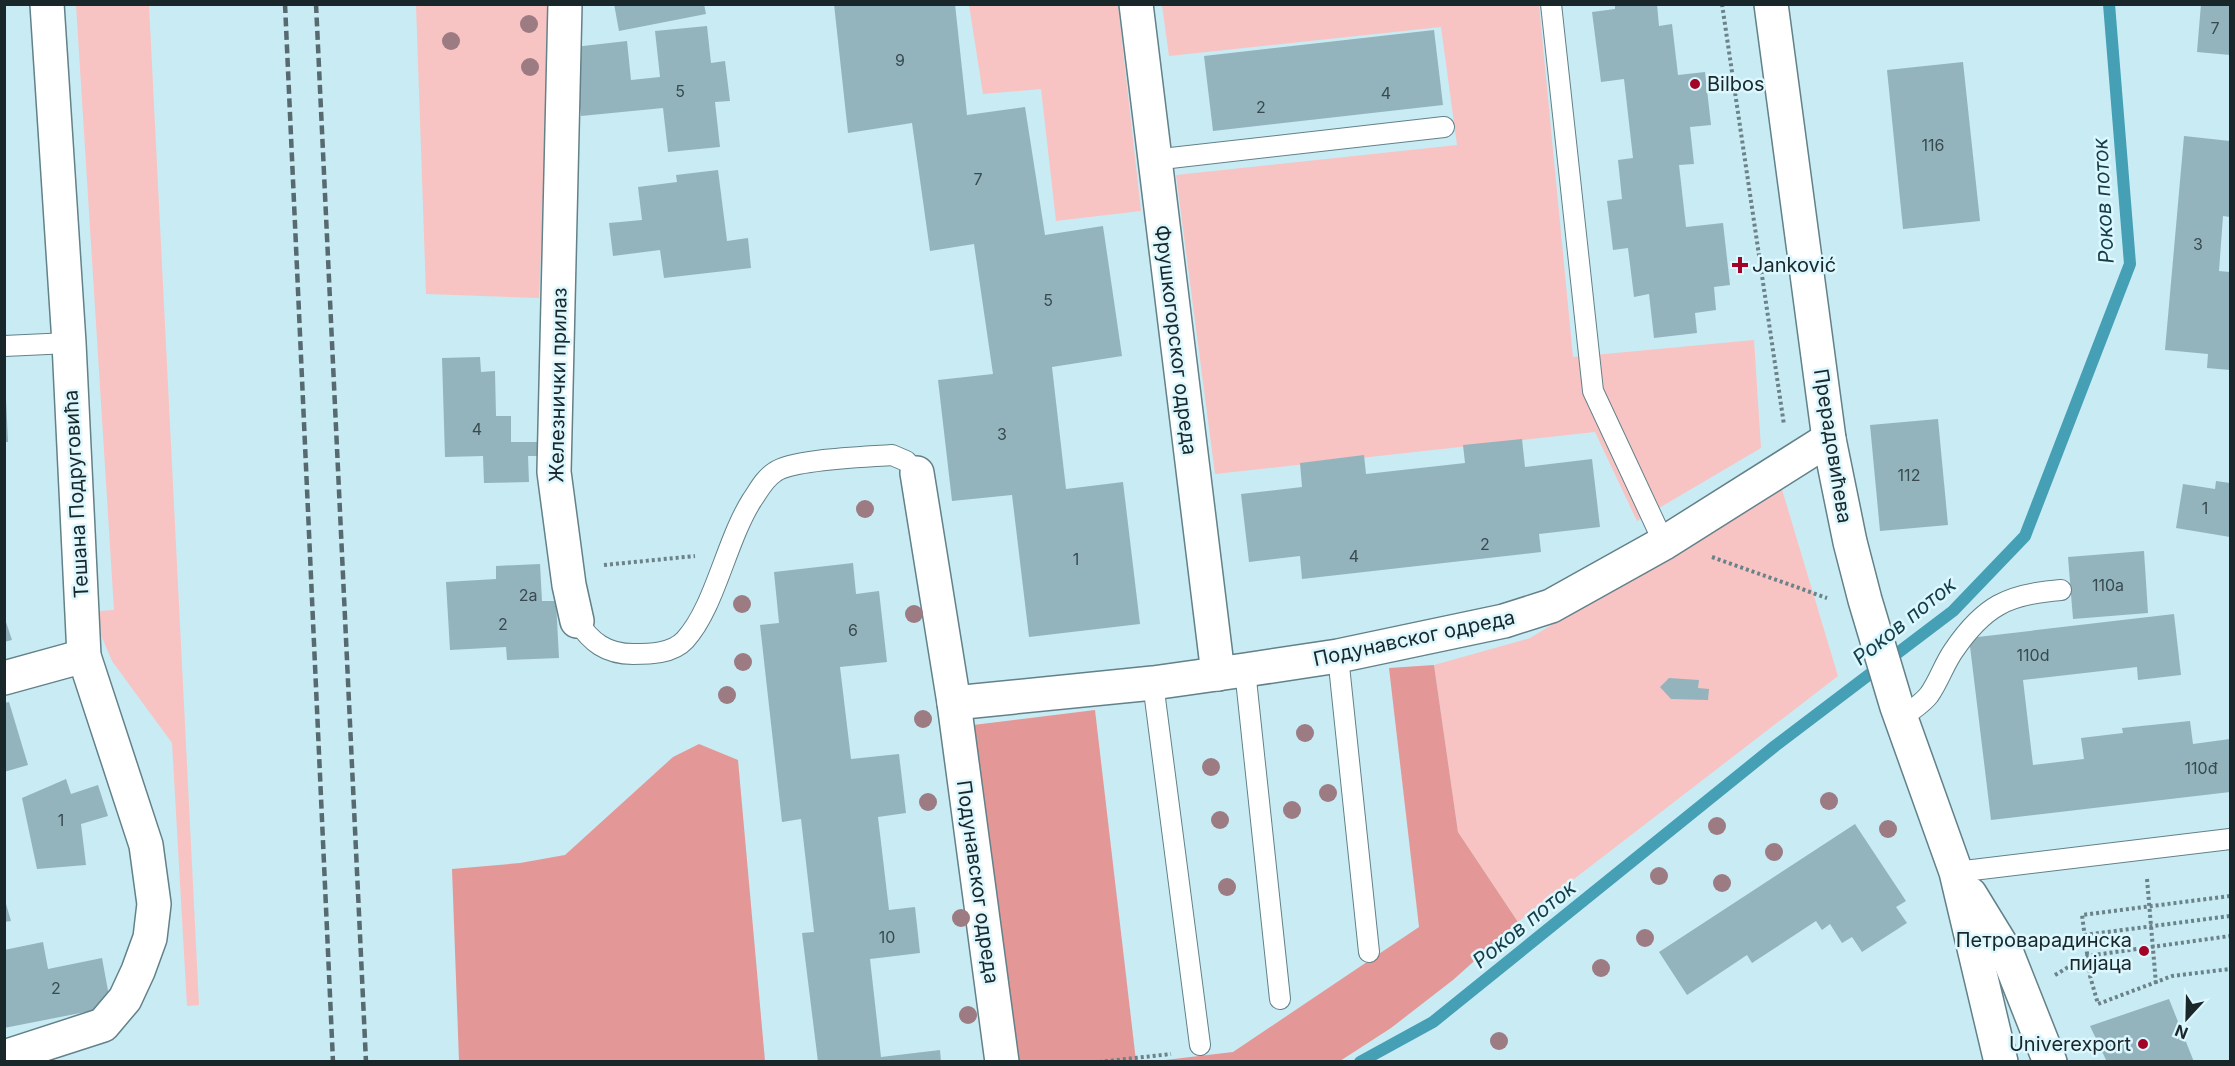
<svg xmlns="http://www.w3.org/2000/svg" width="2235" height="1066" font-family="Inter,sans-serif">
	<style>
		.green { fill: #f8c4c3 }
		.forest { fill: #e39897 }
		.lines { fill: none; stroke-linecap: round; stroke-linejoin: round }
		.stream { stroke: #459fb5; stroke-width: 12 }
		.building { fill: #93b4bd }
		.service-casing { stroke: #628189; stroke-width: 22 }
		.minor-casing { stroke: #628189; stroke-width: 36 }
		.secondary-casing { stroke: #628189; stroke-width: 36 }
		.path { stroke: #6b8289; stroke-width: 4; stroke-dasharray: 3 3; stroke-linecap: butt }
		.service { stroke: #fff; stroke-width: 20 }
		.minor { stroke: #fff; stroke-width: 33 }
		.secondary { stroke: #fff; stroke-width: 33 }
		.rail { stroke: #566a70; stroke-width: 4.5; stroke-dasharray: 9 4.5; stroke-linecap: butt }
		.tree { fill: #9c7b83 }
		.poi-dot { fill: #a20327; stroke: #dcf7fe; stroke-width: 2 }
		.labels { text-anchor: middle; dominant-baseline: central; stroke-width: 5; stroke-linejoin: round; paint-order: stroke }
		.number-label { font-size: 16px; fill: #384a4f }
		.poi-label { font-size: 20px; fill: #19262a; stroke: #dcf7fe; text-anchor: start }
		.street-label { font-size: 20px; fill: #19262a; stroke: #dcf7fe }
		.water-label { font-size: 21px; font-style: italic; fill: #133d47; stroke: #dcf7fe }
	</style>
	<rect width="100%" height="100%" fill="#c9ebf4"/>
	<g class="green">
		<path d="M76,5H149L199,1005L187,1006L172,743L112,661L101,635L99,611L114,610Z"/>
		<path d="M416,5H551L539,298L426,294Z"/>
		<path d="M969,5H1118L1141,211L1056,221L1041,89L983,94Z"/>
		<path d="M1162,5H1539L1573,357L1754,340L1761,448L1637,521L1595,432L1215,474L1176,175L1457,145L1441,27L1169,56Z"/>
		<path d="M1781,486L1838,676L1518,922L1458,832L1434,665L1530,638Z"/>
	</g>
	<g class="forest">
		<path d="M1434,665L1458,832L1518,922L1453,980L1391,1028L1340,1061L1148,1062L1233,1052L1419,927L1389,668Z"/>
		<path d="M1095,710L1136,1061H1010L965,726Z"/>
		<path d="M699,744L738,760L765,1061H459L452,869L520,863L565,855L673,757Z"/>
	</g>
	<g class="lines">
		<path class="stream" d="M1360,1062L1433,1022L1775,746L1953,611L2025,536L2130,264L2109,4"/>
	</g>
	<g class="building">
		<path d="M614,4H704L706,14L619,31Z"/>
		<path d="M834,4H955L967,115L1025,107L1045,235L1103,226L1122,356L1052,367L1066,489L1123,482L1140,624L1029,637L1012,495L952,501L938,380L993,374L974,244L930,251L912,123L848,133Z"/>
		<path d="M1615,4H1657L1659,26L1672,24L1678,75L1705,72L1711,125L1690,127L1694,164L1679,165L1686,227L1723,223L1730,285L1714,287L1716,310L1695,313L1697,333L1654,338L1649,294L1634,297L1628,248L1613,250L1607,201L1622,199L1618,160L1633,158L1624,79L1601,82L1592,12L1615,9Z"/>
		<path d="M2201,4H2230V55L2197,52Z"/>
		<path d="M707,26L711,63L725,61L730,101L715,102L720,147L668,152L663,108L581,116L574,47L627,41L631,80L660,77L655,31Z"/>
		<path d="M1434,30L1443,105L1213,131L1204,56Z"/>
		<path d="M1963,62L1980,221L1903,229L1887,70Z"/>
		<path d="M2184,136L2230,141V217L2223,216L2219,271L2230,272V370L2207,368L2208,354L2165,350Z"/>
		<path d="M718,170L727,241L748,238L751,268L664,278L660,250L613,256L609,223L642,220L638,187L677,182L676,175Z"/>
		<path d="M480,357L481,372L495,371L496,416H511V442H537L538,456H528L529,482L484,483L483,456L445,457L442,358Z"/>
		<path d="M4,399H6L8,442H4Z"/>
		<path d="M1938,419L1948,525L1880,531L1870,425Z"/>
		<path d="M1522,439L1525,467L1592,459L1600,527L1539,534L1541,552L1302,579L1300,556L1249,562L1241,494L1302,487L1300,463L1364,455L1366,474L1465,463L1463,445Z"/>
		<path d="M2216,481L2230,483V537L2176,528L2183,484L2215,489Z"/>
		<path d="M2144,551L2148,613L2073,619L2068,557Z"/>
		<path d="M853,563L856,594L879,591L887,662L840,667L851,759L899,754L906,813L878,817L889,910L915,907L920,953L870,959L881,1057L940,1050L941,1062H818L802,933L814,932L801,819L782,822L760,625L779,623L774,572Z"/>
		<path d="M540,564L542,601H556L559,658L507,660L506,647L450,650L446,582L496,579V566Z"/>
		<path d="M2174,614L2181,675L2138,680L2137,667L2023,680L2033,765L2084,759L2081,738L2123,733L2122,728L2190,721L2193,744L2230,739V792L1991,820L1969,638Z"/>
		<path d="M5,619L12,640L4,642V620Z"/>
		<path d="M1669,678L1699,680L1698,688L1709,689L1708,700L1671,699L1660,687Z"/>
		<path d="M9,702L28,765L4,772V703Z"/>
		<path d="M66,779L71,794L98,785L108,816L81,824L86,865L37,869L22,798Z"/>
		<path d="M1855,824L1906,901L1896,907L1907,923L1862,952L1852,937L1842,943L1830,924L1822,930L1816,921L1752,963L1747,955L1687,995L1659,952Z"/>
		<path d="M4,897L11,921L4,922Z"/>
		<path d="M43,942L48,969L102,958L111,1007L4,1028V950Z"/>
		<path d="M2169,999L2194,1062H2107L2090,1026Z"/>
	</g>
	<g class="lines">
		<g class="service-casing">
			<g id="service">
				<path d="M1551,4L1593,391L1664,543"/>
				<path d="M1153,160L1444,127"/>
				<path d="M4,346L69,343"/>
				<path d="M577,621C591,642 606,654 633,654C649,654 672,654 685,640C715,607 726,541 752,500C759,490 764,479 775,472C793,459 867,457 892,455L906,461L917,473"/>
				<path d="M1338,656L1369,952"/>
				<path d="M1245,670L1280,999"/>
				<path d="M1153,683L1200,1045"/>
				<path d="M1901,719C1910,711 1922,704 1929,695C1939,681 1944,664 1954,650C1984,606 2008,594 2061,590"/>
				<path d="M1956,872L2230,839"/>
			</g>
		</g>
		<g class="minor-casing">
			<g id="minor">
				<path d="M565,4L554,472L569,585L577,621"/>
				<path d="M1136,4L1218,674"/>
				<path d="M917,473L954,703L1002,1062"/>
				<path d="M4,678L84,656"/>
				<path d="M954,703L1153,683L1245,670L1338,656L1504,621L1551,606L1664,543L1829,439"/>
				<path d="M4,1057L103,1025L125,999L138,971L150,938L154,904L146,845L84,656L69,343L47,4"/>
			</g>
		</g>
		<g class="secondary-casing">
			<g id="secondary">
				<path d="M1771,4L1829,439L1850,542L1865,600L1897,707L1956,872L2001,1062"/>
				<path d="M1970,894L2008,956L2050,1062"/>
			</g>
		</g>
		<g class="path">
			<path d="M1722,4L1784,425"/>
			<path d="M1712,557L1827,598"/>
			<path d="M604,565L695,556"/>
			<path d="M2147,879L2156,984"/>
			<path d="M2230,896L2082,915L2090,976L2098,1004L2172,976L2230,969"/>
			<path d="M2084,935L2230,916"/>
			<path d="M2055,975L2087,956L2230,936"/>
			<path d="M1099,1062L1171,1054"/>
		</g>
		<use href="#service" class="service"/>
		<use href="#minor" class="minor"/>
		<use href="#secondary" class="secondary"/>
		<g class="rail">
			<path d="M285,4L333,1062"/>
			<path d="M316,4L366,1062"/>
		</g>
	</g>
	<g class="tree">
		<circle cx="529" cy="24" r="9"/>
		<circle cx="451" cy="41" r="9"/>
		<circle cx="530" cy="67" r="9"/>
		<circle cx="865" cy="509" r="9"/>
		<circle cx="742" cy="604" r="9"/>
		<circle cx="914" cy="614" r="9"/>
		<circle cx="743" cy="662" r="9"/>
		<circle cx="727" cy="695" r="9"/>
		<circle cx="923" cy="719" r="9"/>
		<circle cx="1305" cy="733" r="9"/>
		<circle cx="1211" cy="767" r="9"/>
		<circle cx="1328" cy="793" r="9"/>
		<circle cx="1829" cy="801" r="9"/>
		<circle cx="928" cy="802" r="9"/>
		<circle cx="1292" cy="810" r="9"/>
		<circle cx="1220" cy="820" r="9"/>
		<circle cx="1717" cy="826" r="9"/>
		<circle cx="1888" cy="829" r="9"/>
		<circle cx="1774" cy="852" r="9"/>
		<circle cx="1659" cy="876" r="9"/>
		<circle cx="1722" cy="883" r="9"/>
		<circle cx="1227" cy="887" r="9"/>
		<circle cx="961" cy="918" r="9"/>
		<circle cx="1645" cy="938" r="9"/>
		<circle cx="1601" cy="968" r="9"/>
		<circle cx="968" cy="1015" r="9"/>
		<circle cx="1499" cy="1041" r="9"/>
	</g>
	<g class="poi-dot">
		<circle cx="1695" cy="84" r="6"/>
		<path d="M1737 256h6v6h6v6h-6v6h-6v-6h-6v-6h6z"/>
		<circle cx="2144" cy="951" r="6"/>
		<circle cx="2143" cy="1044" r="6"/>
	</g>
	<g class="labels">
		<g class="number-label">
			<text x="2215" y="28">7</text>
			<text x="900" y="60">9</text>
			<text x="680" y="91">5</text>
			<text x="1386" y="93">4</text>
			<text x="1261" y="107">2</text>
			<text x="1933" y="145">116</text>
			<text x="978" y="179">7</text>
			<text x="2198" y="244">3</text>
			<text x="1048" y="300">5</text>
			<text x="477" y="429">4</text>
			<text x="1002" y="434">3</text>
			<text x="1909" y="475">112</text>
			<text x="2205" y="508">1</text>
			<text x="1485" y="544">2</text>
			<text x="1354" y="556">4</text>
			<text x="1076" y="559">1</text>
			<text x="2108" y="585">110a</text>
			<text x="528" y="595">2a</text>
			<text x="503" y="624">2</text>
			<text x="853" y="630">6</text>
			<text x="2033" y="655">110d</text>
			<text x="2201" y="768">110đ</text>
			<text x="61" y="820">1</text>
			<text x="887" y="937">10</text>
			<text x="56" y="988">2</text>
		</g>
		<g class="poi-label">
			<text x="1707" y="84">Bilbos</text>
			<text x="1752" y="265">Janković</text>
			<text x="2132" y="940" text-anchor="end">Петроварадинска<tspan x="2132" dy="23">пијаца</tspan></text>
			<text x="2131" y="1044" text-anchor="end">Univerexport</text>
		</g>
		<g class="street-label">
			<text transform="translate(1176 340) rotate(83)">Фрушкогорског одреда</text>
			<text transform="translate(558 385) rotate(-89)">Железнички прилаз</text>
			<text transform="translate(1833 446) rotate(81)">Прерадовићева</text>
			<text transform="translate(76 494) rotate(-93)">Тешана Подруговића</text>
			<text transform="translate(1414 638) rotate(-12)">Подунавског одреда</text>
			<text transform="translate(978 882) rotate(82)">Подунавског одреда</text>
		</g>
		<g class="water-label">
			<text transform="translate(2103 201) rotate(-93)">Роков поток</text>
			<text transform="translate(1904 621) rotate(-39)">Роков поток</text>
			<text transform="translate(1524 924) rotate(-39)">Роков поток</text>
		</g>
	</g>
	<rect width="2235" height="1066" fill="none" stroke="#19262a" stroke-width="12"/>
	<g transform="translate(2187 1018) rotate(202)" stroke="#dcf7fe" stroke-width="4.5" paint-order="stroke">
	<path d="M0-4.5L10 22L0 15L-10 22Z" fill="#19262a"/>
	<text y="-9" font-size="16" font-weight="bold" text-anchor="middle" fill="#19262a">N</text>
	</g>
</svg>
